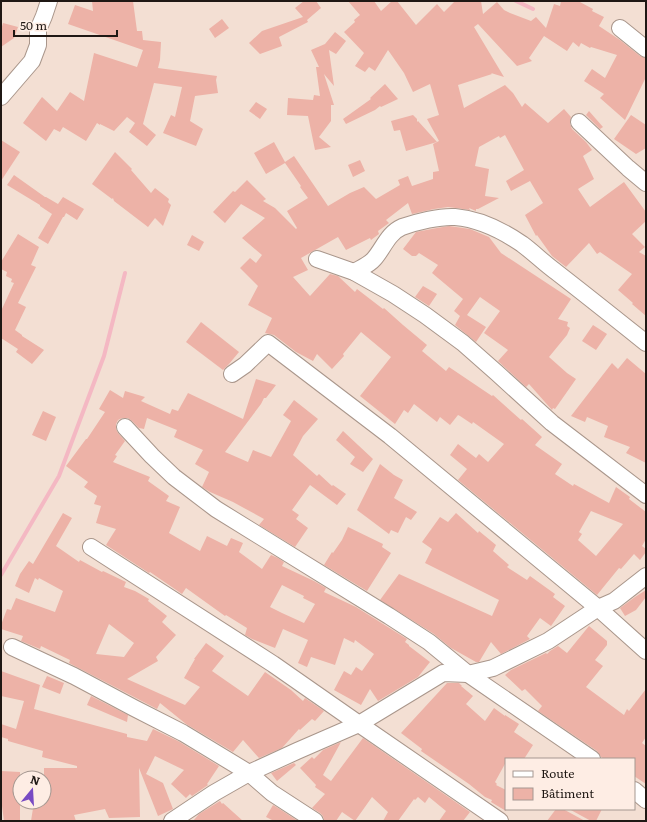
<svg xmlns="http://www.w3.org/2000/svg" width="647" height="822" font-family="Literata,serif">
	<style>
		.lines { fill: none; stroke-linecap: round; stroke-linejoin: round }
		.stream { stroke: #f4b8c3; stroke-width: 4 }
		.building { fill: #edb2a7; fill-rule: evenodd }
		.minor-casing { stroke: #a9968b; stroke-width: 18 }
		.minor { stroke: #fff; stroke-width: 16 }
	</style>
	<rect width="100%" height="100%" fill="#f3dfd3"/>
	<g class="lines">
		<g class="stream">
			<path d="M516,1L533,9"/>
			<path d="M1,575L59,476L104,356L125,273"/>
		</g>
	</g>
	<g class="building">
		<path d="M92,1H133L137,31H142L143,40L161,42L160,60L158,68L217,76L216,80L218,93L195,96L190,121L203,129L196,146L163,133L171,115L175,117L182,87L154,83L143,124L156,135L147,146L129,132L135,123L127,117L114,131L100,124V125L97,123L86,141L63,127L60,132L54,129L46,141L23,123L42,97L57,111L70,92L84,101L94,53L137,67L143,50L68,24L75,5L93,11Z"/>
		<path d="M304,1H316L321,8L307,20L308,22L279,37L282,46L260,54L249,43L262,31L303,17L295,8Z"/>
		<path d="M348,1H374L381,11L392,1H397L416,25L437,4L444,12L455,1H481L483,14L497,2L504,10L510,13L531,21L536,17L546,28L554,4L560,6L561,1H578L593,9L592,11L604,17L599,26L620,40L640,56L646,58V77L625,120L600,98L604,94L584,81L592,69L605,78L617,55L591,47L590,48L581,43L579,47L573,42L567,51L544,36L529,58L532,61L517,66L478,24L474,27L504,77L491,73L492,74L458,85L464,108L505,85L513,93L522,107L525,103L548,123L564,109L571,117L570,120V124L572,129L586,142L592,150L583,156L594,179L578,189L590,207L624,182L646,212V221L632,234L645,247L639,252L646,256V316L632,304L633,303L618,290L632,274L600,252L597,254L589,243L566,267L552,256L537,235L536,236L525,215L543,203L530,181L511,191L506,181L524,170L505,135L500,138L499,136L479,147L475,166L489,169L485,196L499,198L478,209H476V211L469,208L470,210L456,208L448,207L434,209L412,214L408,203L386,220L389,223L378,231L379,234L371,240L370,238L346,250L338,237L301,258L308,270L293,277L310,296L330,274L338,276L355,292L357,289L383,309L384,308L403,325L427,345L422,351L446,371L449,367L492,396L493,395L521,420L522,419L542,437L535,445L562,464L555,474L573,486L574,484L609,503L616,487L630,497L629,499L646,512V539L642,546L646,549V552L640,560L634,554L621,569L619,568L597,595L458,480L467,469L450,455L458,444L476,458L479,454L488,462L504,444L473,422L472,424L460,416L458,415L450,425L440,417L437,422L414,404L408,413L404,410L395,424L360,396L391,357L361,332L343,354L344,356L332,369L317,354L313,361L296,352L274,335L265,333L272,318L248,305L258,286L240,268L250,258L256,263L262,255L242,238L265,218L241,204L225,223L213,212L233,191L235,192L247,180L266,199L263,201L275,208L296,229L297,228L287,211L308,198L300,187L301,186L285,163L266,174L254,153L274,142L285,162L294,156L328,206L350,193L364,187L376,199L400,185L398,180L408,176L412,186L433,179V172L439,171L433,144L437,142L406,151L400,130L394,131L391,121L413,115L417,119V122L418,121L437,142L439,141L427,119L439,115L430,84L413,92L404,73L388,50L375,71L369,67L365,72L355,66L364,53L344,32L355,22L354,20L360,15ZM591,511L623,524L596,556L578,540L582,534L579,532Z"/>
		<path d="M222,19L229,28L215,38L209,29Z"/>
		<path d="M3,23L18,27L14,38L1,47V30Z"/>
		<path d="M335,32L346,41L336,54L329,50L334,86L324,74L334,105H331V121L319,137L331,147L315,150L308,116L287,115L288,98L313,100L314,95L320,96L316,67H319L311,50L325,44Z"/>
		<path d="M385,84L398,99L381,107L380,106L375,110L346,124L343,119L371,99L370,98Z"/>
		<path d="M256,102L267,109L260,119L249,111Z"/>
		<path d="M589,111L603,127L600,129L586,115Z"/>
		<path d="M631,115L646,125V148L636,154L614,139Z"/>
		<path d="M1,140L20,152L1,181Z"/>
		<path d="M115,152L132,169L131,170L151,193L155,188L169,199L168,202L171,205L163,226L155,218L148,227L114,201L113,198L112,199L92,184Z"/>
		<path d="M360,160L365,171L353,177L348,165Z"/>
		<path d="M14,175L45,197H46L58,204L63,197L84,209L77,220L66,213L64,217H63L48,244L38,238L52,214L40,206V205L7,185Z"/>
		<path d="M449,226L470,229L489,237L501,253L571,299L558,319L568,322L567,326L570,328L567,335L549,357L567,373L576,379L555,409L553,408L552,410L529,384L526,387L498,361L508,350L484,333L500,311L480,297L467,315L486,327L476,342L455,325L460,316L454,311L463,299L432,273L438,265L419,253L416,256H412L403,249L416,232L437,228Z"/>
		<path d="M18,234L39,247L31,265L36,267L18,303L26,307L15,330L22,335V336L44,350L32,364L16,352L18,349L1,338V311L14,283L11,282L12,279L6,276L7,272L1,269V262Z"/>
		<path d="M192,235L204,242L199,251L187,245Z"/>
		<path d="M423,286L437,294L429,306L415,297Z"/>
		<path d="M201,322L239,352L229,364L223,370L186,342Z"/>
		<path d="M593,325L607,334L596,350L582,341Z"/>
		<path d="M627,358L646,374V463L626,453L630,447L604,437L608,426L587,417L585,422L571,416L612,363L618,369Z"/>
		<path d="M256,379L276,385L266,398H264L261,404L225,452L248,462L253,450L271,457L291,421L283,415L294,400L318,419L303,436L293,455L317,476L319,474L332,486L333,485L346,494L337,505L310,485L292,510L299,515L296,519L308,528L295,547L259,525L264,519L233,502L210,492L202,487L209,472L195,464L203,450L174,437L177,430L147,418L144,429L139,428L132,421L128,418H122L118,420L116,424V429L118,433L125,441L115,455L117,456L113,462L150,477L148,481L169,496L166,501L180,507L169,533L200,551L207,536L227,546L231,538L243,543L239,552L262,569L271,555L278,558L284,562L282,566L314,581L326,588L324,592L356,607L407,639L405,642L409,645V646L430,662L418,677L378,701L370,689L361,705L334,690L344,671L351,675L356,667L362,671L374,654L355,640L354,643L344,638L335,665L311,657L307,667L298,663L308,640L283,629L275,648L252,639L245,635L247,628L226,615L225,616L186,588L182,594L150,572L149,573L106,545L116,529L96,523L101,506L94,504L97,496L84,487L88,482L66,466L86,439H87L105,412L99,409L110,390L123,398L125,391L145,397L141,401L170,414L172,409L178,411L188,393L243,419ZM282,585L304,596L303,598L315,604L304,623L282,613L270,607Z"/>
		<path d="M43,411L56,417L46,441L32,435Z"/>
		<path d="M343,431L373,459L363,472L350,464L355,457L336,440Z"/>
		<path d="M380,464L394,475L403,480L394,498L417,512L411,520L406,517L398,533L391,530L389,534L357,510Z"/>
		<path d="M63,513L72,518L56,546L79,562L80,560L102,572L103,571L126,582L124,587L135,591L149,599L148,601L167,616L162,622L176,635L156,657L158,661L127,679L185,705L200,687L184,678L195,659H194L206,643L224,656L212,671L248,696L265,672L291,690L303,701L305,698L324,711L315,721L312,719L300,730L299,729L282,748L259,758L243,740L233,752L186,724L160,703L157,709L69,663L70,660L41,646L40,649L21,641L23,636L1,629V625L7,609L11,610L16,598L55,612L63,591L39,578L38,580L35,578L29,593L15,586L20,574L29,561L33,564ZM109,624L134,643L124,657L96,654Z"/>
		<path d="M456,513L478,533L479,531L496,545L493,551L509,565L507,567L527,580L530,576L555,594L553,597L565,606L551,626L540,618L527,636L530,639L501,654L491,642L479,662H476L451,648L434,634L380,600L399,574L492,616L499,600L425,563L432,549L422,542L440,517L448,522Z"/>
		<path d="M348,527L383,544L382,547L391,553L367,591L324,565L332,552L333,553L342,540Z"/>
		<path d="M646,590V597L636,610L625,616L620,608L635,597Z"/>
		<path d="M589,626L607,641V645L595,660L603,666L586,687L624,715L627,709L629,711L646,689V737L642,743L646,746V784L634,776V759H604L601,757L597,751L538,711L542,706L525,689L522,691L505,675L511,670L546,653L547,654L550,651L558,646L567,653Z"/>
		<path d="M1,671L40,685L34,709L127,734V737L147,741L153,729L178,741L219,766L207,784L208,785L192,796L190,794L186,798L171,784L184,770L155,756L146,774L163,783L173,809L158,816L139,768L140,817L109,818L105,809L74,815L76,821H31L34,802H44V768H77V766L42,757L43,751L8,741V739L1,737V724L16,729L24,701L1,696Z"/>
		<path d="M47,676L64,683L60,694L42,687Z"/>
		<path d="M447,683H459L462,686H461L473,696L466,704L485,721L494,708L505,716V715L519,724L514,732L533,745L524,759H506V762L495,782L497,784L496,785L506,790V811L491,802L492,800L485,797L469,784L421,751L422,749L401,733Z"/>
		<path d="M91,696L128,715L127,722L87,705Z"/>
		<path d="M363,738L470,812L463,821H439L446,811L429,797L425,803L418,797L415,800L414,799L398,821H383L388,812L372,797L355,821L342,812L336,821H324L323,816L320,813L312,808L325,794L315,787L316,785L300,768L312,757L314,759L323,750L341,742L323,775L331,781Z"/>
		<path d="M294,763L296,765L277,781L271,773Z"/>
		<path d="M1,771L20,772V821H4L2,806H1Z"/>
		<path d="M220,801L222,804L223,803L243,821H193L199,814Z"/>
		<path d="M273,805L278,808L298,821H274L266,817Z"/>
		<path d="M556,809H563L585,821H547Z"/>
		<path d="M569,809H602L596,821H591Z"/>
	</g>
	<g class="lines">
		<g class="minor-casing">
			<g id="minor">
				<path d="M620,28L646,49"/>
				<path d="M1,97L32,61L38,45V30L44,16L49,1"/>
				<path d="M579,122L628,168L646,183"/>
				<path d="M317,259L354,272L393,294L425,315L463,343L497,373L552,423L646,495"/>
				<path d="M354,272C361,268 369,265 374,259C383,249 388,233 402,227C416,222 440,216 455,217C479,219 503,231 522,244C534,253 544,263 555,271C586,295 616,319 646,343"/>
				<path d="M232,374L245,365L268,343L390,436L598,608L646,651"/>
				<path d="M125,427L152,456L174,477L216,509L389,616L429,642L468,674L592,759"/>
				<path d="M91,547L273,664L359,724L500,821"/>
				<path d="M12,647L74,676L134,708L183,733L249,773L272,793L315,821"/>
				<path d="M634,790L646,800"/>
				<path d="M172,821L214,793L249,773L297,751L359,724L443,673L468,674L493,668L548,641L598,608L614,601L646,576"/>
			</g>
		</g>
		<use href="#minor" class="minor"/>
	</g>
	<rect width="647" height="822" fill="none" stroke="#1f1814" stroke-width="4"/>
	<rect x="505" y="758" width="130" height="52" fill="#feede4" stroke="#a59891"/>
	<rect x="513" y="771" width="20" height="6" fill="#ffffff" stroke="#a59891"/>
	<text x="541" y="778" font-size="12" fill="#1f1814">Route</text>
	<rect x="513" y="788" width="20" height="12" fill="#edb2a7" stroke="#a59891"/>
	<text x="541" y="798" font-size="12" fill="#1f1814">Bâtiment</text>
	<g transform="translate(32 790) rotate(18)"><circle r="19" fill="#feede4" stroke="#a59891"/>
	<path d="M0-3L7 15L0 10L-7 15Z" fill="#784ac3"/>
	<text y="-6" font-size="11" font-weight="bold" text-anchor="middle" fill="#1f1814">N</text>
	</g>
	<path d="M14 30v6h103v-6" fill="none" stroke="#1f1814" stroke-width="2"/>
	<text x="20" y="30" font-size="12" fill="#1f1814" stroke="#feede4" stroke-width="3" paint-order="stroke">50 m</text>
</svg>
